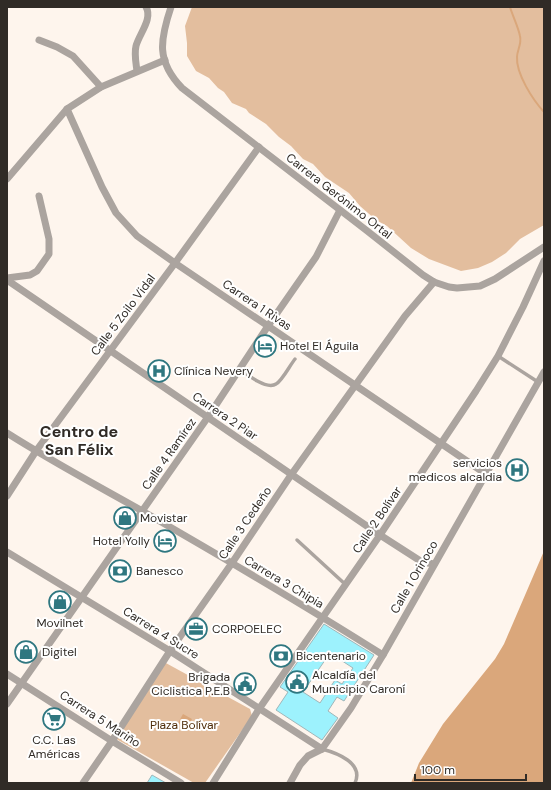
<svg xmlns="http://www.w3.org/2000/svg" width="551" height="790" font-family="'DM Sans',sans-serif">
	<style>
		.green { fill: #e3be9e }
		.water { fill: #daa77b }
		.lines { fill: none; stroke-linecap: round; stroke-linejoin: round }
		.stream { stroke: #daa77b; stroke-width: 2 }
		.building { fill: #9df2fd; stroke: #a0b6b9; fill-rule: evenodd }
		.lane { stroke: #aba49f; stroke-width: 3.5 }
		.street { stroke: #aba49f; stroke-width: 7 }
		.labels { text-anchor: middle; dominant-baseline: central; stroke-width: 4; stroke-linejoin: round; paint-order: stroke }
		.street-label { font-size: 12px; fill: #302b26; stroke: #fff }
		.poi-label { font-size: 12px; fill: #302b26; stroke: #fff; text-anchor: start }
		.park-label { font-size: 12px; fill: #4f2d0a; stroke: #fff }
		.district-label { font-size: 16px; font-weight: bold; fill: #302b26; stroke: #fff }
	</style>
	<rect width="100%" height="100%" fill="#fef5ed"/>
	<g class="green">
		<path d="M192,7H544V225L520,239L506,253L492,262L478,268L461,271L429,259L411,248L387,226L376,220L360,206L349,193L325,177L313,164L303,159L291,146L279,137L266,124L249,113L246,109L232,103L224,92L218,88L209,78L196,71L187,56V43L185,26Z"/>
		<path d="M164,662L250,709L252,716L205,783H194L111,736Z"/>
	</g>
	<g class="water">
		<path d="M544,551V783H411L419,763L443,724L495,659L504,644Z"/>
		<path d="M183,714L192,719L187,728L178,723Z"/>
	</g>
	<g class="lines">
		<path class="stream" d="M510,7C513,17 518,26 520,36C522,44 517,50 517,57C516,74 533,100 544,112"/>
	</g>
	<g class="building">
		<path d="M324,624L374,655L344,701L337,697L328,711L338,718L322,740L276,710L288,692L280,687ZM330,653L353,668L342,684L335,680L320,703L303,692Z"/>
		<path d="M152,775L166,783H147Z"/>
	</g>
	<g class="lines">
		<g class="lane">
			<path d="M498,356L538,382"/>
			<path d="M240,369C247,375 267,390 276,384C282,381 290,365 295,359"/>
			<path d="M297,540L346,585"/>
			<path d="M322,749C337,753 364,763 355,783"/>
		</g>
		<g class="street">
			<path d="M171,7C160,40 156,61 182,88L366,230L423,275L434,282L449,287L457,288L480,286L495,279L544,247"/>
			<path d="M39,40L57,47L73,56L101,87"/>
			<path d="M137,71C136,63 134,54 136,46C139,34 153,19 146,7"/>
			<path d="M67,109L102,187L116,213L137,236L175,263L486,474"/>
			<path d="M7,179L67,109L101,87L165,60"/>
			<path d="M7,278L30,275L37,271L49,254V239L39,196"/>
			<path d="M7,280L380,535L422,562L434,564"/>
			<path d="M7,433C51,461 98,486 144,512C224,558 304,605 383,655"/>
			<path d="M7,496L36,451L175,263L259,147"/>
			<path d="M7,552L170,651L322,749"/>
			<path d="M7,674L112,741L181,783"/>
			<path d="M7,704L208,417L268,326L316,257L340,210"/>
			<path d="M83,783L112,741L170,651L232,563L291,475L405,316L434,282"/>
			<path d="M213,783L259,709L380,535L476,391L498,356L523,307L544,261"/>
			<path d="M290,783L300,765L308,756L322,749L351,708L383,655L544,372"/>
		</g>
	</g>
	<defs>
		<g id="hotel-ring" transform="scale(1.15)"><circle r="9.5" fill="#fff" stroke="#2f7780" stroke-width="1.5"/><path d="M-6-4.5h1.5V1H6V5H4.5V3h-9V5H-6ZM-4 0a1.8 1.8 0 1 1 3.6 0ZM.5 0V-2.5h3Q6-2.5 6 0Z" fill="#2f7780"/></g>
		<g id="hospital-ring" transform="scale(1.15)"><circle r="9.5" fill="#fff" stroke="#2f7780" stroke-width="1.5"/><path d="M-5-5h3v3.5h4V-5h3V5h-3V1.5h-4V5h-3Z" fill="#2f7780"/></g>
		<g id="shop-ring" transform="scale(1.15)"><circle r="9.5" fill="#fff" stroke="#2f7780" stroke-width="1.5"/><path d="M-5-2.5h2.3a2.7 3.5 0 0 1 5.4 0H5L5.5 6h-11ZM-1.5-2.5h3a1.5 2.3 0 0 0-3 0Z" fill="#2f7780"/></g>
		<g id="bank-ring" transform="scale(1.15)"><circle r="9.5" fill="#fff" stroke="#2f7780" stroke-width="1.5"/><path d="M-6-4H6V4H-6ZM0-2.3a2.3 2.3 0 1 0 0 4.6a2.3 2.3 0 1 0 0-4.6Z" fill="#2f7780"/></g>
		<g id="office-ring" transform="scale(1.15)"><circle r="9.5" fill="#fff" stroke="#2f7780" stroke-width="1.5"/><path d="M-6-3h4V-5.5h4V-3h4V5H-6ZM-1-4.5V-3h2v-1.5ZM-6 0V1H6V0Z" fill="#2f7780"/></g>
		<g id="civic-ring" transform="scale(1.15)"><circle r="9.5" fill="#fff" stroke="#2f7780" stroke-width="1.5"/><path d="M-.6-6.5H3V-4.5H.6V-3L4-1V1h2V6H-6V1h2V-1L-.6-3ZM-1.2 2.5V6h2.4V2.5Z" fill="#2f7780"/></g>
		<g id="supermarket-ring" transform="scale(1.15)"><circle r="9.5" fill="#fff" stroke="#2f7780" stroke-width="1.5"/><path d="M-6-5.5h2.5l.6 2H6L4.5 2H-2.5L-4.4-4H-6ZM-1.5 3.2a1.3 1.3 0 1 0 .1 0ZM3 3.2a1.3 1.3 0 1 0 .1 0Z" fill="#2f7780"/></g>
	</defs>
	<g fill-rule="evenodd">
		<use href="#hotel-ring" x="265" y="346"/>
		<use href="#hospital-ring" x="159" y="371"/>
		<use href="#hospital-ring" x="517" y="470"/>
		<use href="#shop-ring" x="125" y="518"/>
		<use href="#hotel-ring" x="165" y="541"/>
		<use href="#bank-ring" x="120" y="571"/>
		<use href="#shop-ring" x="60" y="602"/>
		<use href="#office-ring" x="196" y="629"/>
		<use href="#shop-ring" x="26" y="652"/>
		<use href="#bank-ring" x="281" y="656"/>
		<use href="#civic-ring" x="297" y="682"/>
		<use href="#civic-ring" x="245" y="684"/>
		<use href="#supermarket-ring" x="54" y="719"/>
	</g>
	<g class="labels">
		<g class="street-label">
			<text transform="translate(339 196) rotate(38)">Carrera Gerónimo Ortal</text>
			<text transform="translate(257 305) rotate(34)">Carrera 1 Rivas</text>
			<text transform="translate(123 315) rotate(-53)">Calle 5 Zoilo Vidal</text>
			<text transform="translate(225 416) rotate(34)">Carrera 2 Piar</text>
			<text transform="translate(169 454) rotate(-55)">Calle 4 Ramírez</text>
			<text transform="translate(377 520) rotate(-56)">Calle 2 Bolívar</text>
			<text transform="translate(245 523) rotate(-56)">Calle 3 Cedeño</text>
			<text transform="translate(414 577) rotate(-60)">Calle 1 Orinoco</text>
			<text transform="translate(284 582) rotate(31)">Carrera 3 Chipia</text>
			<text transform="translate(161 633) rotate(32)">Carrera 4 Sucre</text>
			<text transform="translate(100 719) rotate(33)">Carrera 5 Mariño</text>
		</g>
		<g class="poi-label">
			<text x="280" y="346">Hotel El Águila</text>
			<text x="174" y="371">Clínica Nevery</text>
			<text x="502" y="463" text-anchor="end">servicios<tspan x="502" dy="14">medicos alcaldia</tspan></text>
			<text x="140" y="518">Movistar</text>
			<text x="150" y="541" text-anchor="end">Hotel Yolly</text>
			<text x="136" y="571">Banesco</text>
			<text x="60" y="623" text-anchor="middle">Movilnet</text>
			<text x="212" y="629">CORPOELEC</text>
			<text x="42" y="652">Digitel</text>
			<text x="296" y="656">Bicentenario</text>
			<text x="312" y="675">Alcaldía del<tspan x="312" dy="14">Municipio Caroní</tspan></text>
			<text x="230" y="677" text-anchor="end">Brigada<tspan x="230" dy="14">Ciclistica P.E.B</tspan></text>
			<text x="54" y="740" text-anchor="middle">C.C. Las<tspan x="54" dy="14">Américas</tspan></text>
		</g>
		<g class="park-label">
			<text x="184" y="725">Plaza Bolívar</text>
		</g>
		<g class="district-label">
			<text x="79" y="431">Centro de<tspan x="79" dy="18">San Félix</tspan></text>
		</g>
	</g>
	<rect width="551" height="790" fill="none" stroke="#302b26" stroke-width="16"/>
	<path d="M415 774v6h111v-6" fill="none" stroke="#302b26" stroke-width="2"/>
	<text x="421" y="774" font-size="12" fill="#302b26" stroke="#ffffff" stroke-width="3" paint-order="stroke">100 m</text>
</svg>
